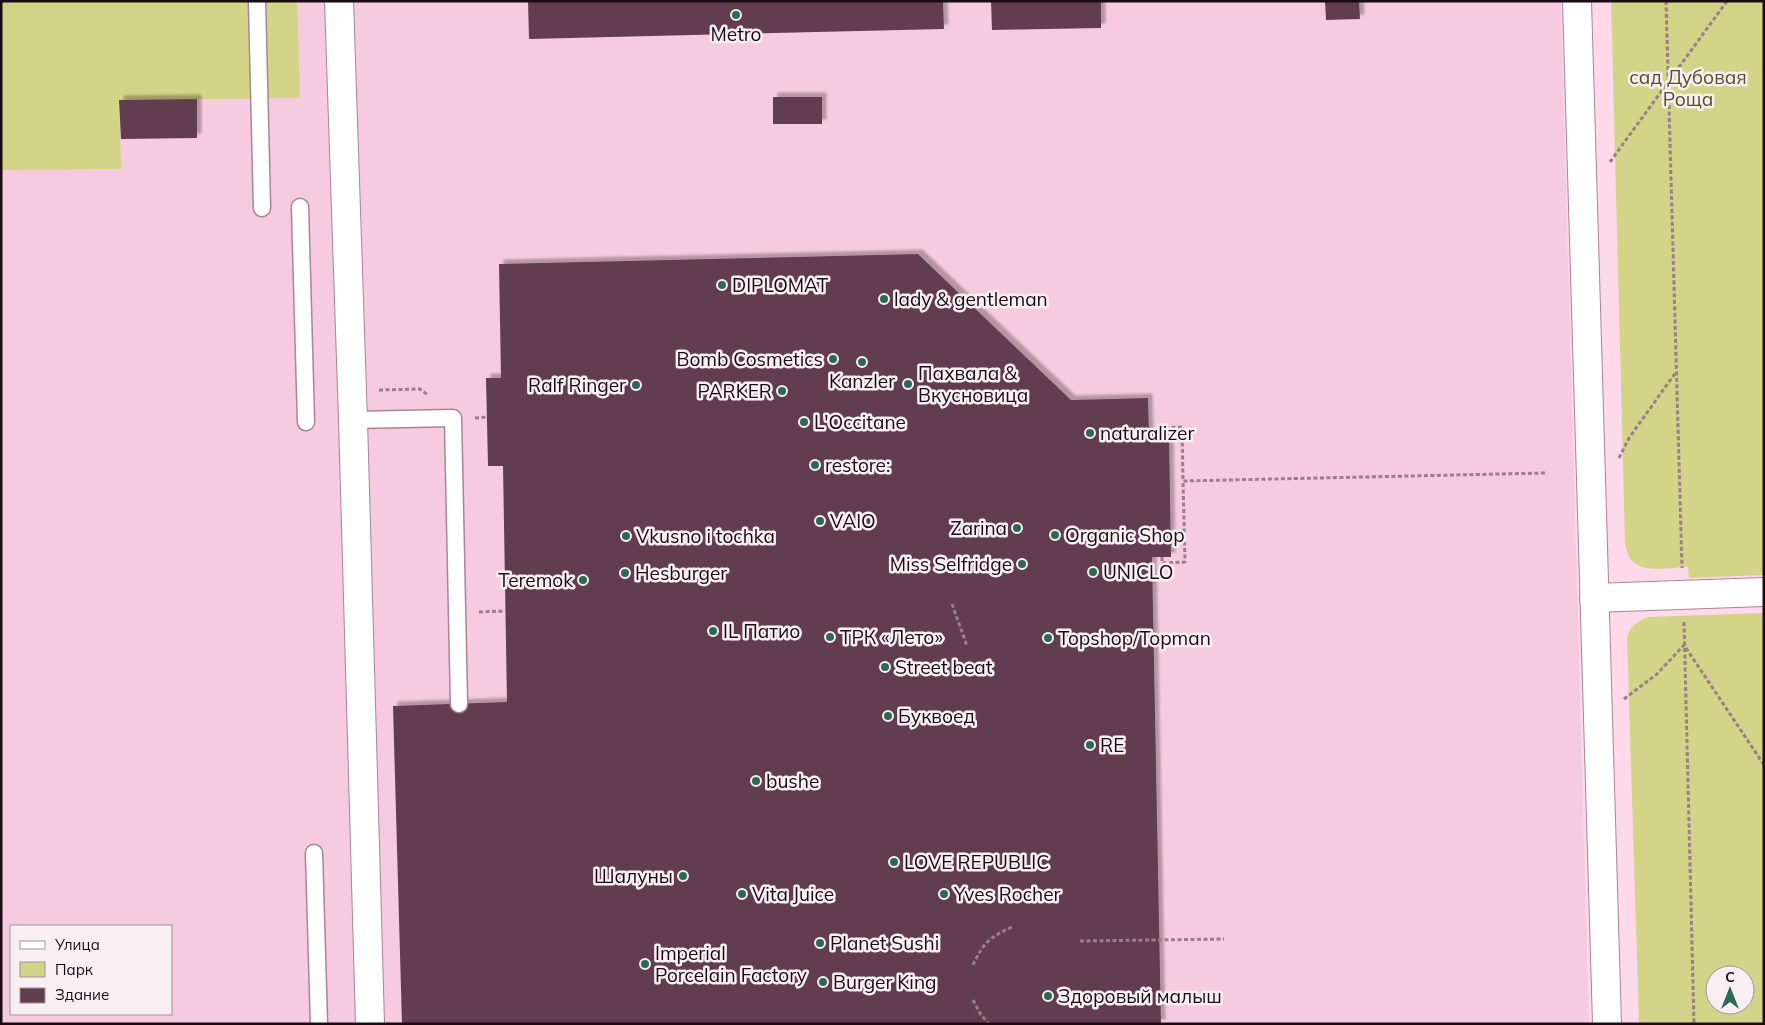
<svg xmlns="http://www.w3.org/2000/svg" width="1765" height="1025" font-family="Mulish,sans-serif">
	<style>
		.built { fill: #f6cbdf; fill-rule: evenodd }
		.green { fill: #d3d487; fill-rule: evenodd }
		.building { fill: #623d50; filter: url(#shadow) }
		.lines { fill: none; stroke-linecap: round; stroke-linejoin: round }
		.lane-casing { stroke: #ad8397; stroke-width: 19 }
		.street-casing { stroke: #ad8397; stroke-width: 30 }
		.path { stroke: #997e8b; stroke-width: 3; stroke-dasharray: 4 2.5; stroke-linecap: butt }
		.lane { stroke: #fff; stroke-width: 16 }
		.street { stroke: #fff; stroke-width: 28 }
		.poi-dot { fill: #2b6955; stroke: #f9eff3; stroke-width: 2 }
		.labels { text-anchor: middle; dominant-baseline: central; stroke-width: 5; stroke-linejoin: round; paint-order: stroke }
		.poi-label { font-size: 19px; fill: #1a0b12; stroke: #f9eff3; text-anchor: start }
		.park-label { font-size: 19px; fill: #525223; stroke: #f9eff3 }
	</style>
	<defs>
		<filter id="shadow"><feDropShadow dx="4.5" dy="-4.5" stdDeviation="1" flood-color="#0004"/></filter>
	</defs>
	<rect width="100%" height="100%" fill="#fed9ea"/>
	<path class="built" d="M1,1H1561L1589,1024H1ZM11,926H171V1014H11Z"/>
	<g class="green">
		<path d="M1,1H297L300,98L119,100L121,169L1,170Z"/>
		<path d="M1611,1H1764V575L1689,578L1688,567C1671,567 1641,575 1630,558C1627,554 1626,547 1625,543Z"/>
		<path d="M1764,613V1024H1639L1627,638C1630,626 1636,622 1648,617ZM1715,975H1745V1005H1715Z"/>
	</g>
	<g class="building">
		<path d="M528,1H943L944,29L529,39Z"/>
		<path d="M991,1H1101V28L992,30Z"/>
		<path d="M1325,1H1359L1360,19L1326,20Z"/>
		<rect x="773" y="97" width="49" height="27"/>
		<path d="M197,99V138L121,139L119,100Z"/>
		<path d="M918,254L1071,400L1148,398L1149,434H1169L1171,557H1152L1161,1024H402L393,706L507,702L503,466H488L486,378H501L499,264Z"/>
	</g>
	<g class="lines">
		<g class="lane-casing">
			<g id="lane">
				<path d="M257,1L262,208"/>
				<path d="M300,207L306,422"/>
				<path d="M353,420L453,418L459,704"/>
				<path d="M314,853L319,1024"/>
			</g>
		</g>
		<g class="street-casing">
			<g id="street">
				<path d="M339,1L353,420L370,1024"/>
				<path d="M1577,1L1607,1024"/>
				<path d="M1594,598L1764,592"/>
			</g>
		</g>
		<g class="path">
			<path d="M1666,1L1682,568"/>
			<path d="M1610,162L1727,1"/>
			<path d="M379,390L420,389L428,395"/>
			<path d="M475,418L487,417"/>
			<path d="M1158,434V428L1182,427L1183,481"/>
			<path d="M1619,458L1629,438L1676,372"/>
			<path d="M1162,557V563L1185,562L1183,481L1545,473"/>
			<path d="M952,604L967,646"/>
			<path d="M479,612L506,611"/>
			<path d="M1684,622L1694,1024"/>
			<path d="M1624,699L1657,674L1684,645L1764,765"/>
			<path d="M1080,941L1224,939"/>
			<path d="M973,965C983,943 990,937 1012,927"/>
			<path d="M973,1000L981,1015L989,1024"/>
		</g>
		<use href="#lane" class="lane"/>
		<use href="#street" class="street"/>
	</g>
	<g class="poi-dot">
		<circle cx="736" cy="15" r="5"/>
		<circle cx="722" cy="285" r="5"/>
		<circle cx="884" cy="299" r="5"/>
		<circle cx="833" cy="359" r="5"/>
		<circle cx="862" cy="362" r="5"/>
		<circle cx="908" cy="384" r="5"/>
		<circle cx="636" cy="385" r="5"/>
		<circle cx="782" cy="391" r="5"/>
		<circle cx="804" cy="422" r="5"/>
		<circle cx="1090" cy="433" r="5"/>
		<circle cx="815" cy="465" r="5"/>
		<circle cx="820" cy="521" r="5"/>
		<circle cx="1017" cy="528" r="5"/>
		<circle cx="1055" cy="535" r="5"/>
		<circle cx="626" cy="536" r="5"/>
		<circle cx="1022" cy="564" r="5"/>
		<circle cx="1093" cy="572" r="5"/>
		<circle cx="625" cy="573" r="5"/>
		<circle cx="583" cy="580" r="5"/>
		<circle cx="713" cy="631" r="5"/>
		<circle cx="830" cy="637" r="5"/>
		<circle cx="1048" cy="638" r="5"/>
		<circle cx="885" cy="667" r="5"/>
		<circle cx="888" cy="716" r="5"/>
		<circle cx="1090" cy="745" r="5"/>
		<circle cx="756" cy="781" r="5"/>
		<circle cx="894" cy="862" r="5"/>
		<circle cx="683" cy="876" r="5"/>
		<circle cx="742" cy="894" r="5"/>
		<circle cx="944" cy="894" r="5"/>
		<circle cx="820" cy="943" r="5"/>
		<circle cx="645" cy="964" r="5"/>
		<circle cx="823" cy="982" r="5"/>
		<circle cx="1048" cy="996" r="5"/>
	</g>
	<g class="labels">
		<g class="poi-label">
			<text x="736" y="34" text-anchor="middle">Metro</text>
			<text x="732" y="285">DIPLOMAT</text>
			<text x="894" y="299">lady &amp; gentleman</text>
			<text x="823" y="359" text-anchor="end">Bomb Cosmetics</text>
			<text x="918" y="373">Пахвала &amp;<tspan x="918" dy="22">Вкусновица</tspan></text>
			<text x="862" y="381" text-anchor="middle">Kanzler</text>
			<text x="626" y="385" text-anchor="end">Ralf Ringer</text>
			<text x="772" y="391" text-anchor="end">PARKER</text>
			<text x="814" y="422">L'Occitane</text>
			<text x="1100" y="433">naturalizer</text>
			<text x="825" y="465">restore:</text>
			<text x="830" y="521">VAIO</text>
			<text x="1007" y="528" text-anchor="end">Zarina</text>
			<text x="1065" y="535">Organic Shop</text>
			<text x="636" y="536">Vkusno i tochka</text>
			<text x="1012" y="564" text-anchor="end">Miss Selfridge</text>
			<text x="1103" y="572">UNICLO</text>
			<text x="635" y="573">Hesburger</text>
			<text x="573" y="580" text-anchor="end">Teremok</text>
			<text x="723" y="631">IL Патио</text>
			<text x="840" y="637">ТРК «Лето»</text>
			<text x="1058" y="638">Topshop/Topman</text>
			<text x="895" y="667">Street beat</text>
			<text x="898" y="716">Буквоед</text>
			<text x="1100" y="745">RE</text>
			<text x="766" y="781">bushe</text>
			<text x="904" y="862">LOVE REPUBLIC</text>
			<text x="673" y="876" text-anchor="end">Шалуны</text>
			<text x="752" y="894">Vita Juice</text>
			<text x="954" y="894">Yves Rocher</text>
			<text x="830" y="943">Planet Sushi</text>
			<text x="655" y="953">Imperial<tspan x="655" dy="22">Porcelain Factory</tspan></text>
			<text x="833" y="982">Burger King</text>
			<text x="1058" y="996">Здоровый малыш</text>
		</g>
		<g class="park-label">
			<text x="1688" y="77">сад Дубовая<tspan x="1688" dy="22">Роща</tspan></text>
		</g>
	</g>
	<rect width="1765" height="1025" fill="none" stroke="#1a0b12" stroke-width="5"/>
	<rect x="10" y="925" width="162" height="90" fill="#f9eff3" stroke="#a09499"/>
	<rect x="20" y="941" width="25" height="8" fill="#ffffff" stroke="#a09499"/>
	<text x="55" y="950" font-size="15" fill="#1a0b12">Улица</text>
	<rect x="20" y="962" width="25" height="15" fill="#d3d487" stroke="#a09499"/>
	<text x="55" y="975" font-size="15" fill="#1a0b12">Парк</text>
	<rect x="20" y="988" width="25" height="15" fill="#623d50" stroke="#a09499"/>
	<text x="55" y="1000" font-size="15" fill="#1a0b12">Здание</text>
	<g transform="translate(1730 990)"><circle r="24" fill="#f9eff3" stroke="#a09499"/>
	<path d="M0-4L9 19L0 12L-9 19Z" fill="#2b6955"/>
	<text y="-8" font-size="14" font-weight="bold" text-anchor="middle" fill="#1a0b12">С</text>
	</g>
</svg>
